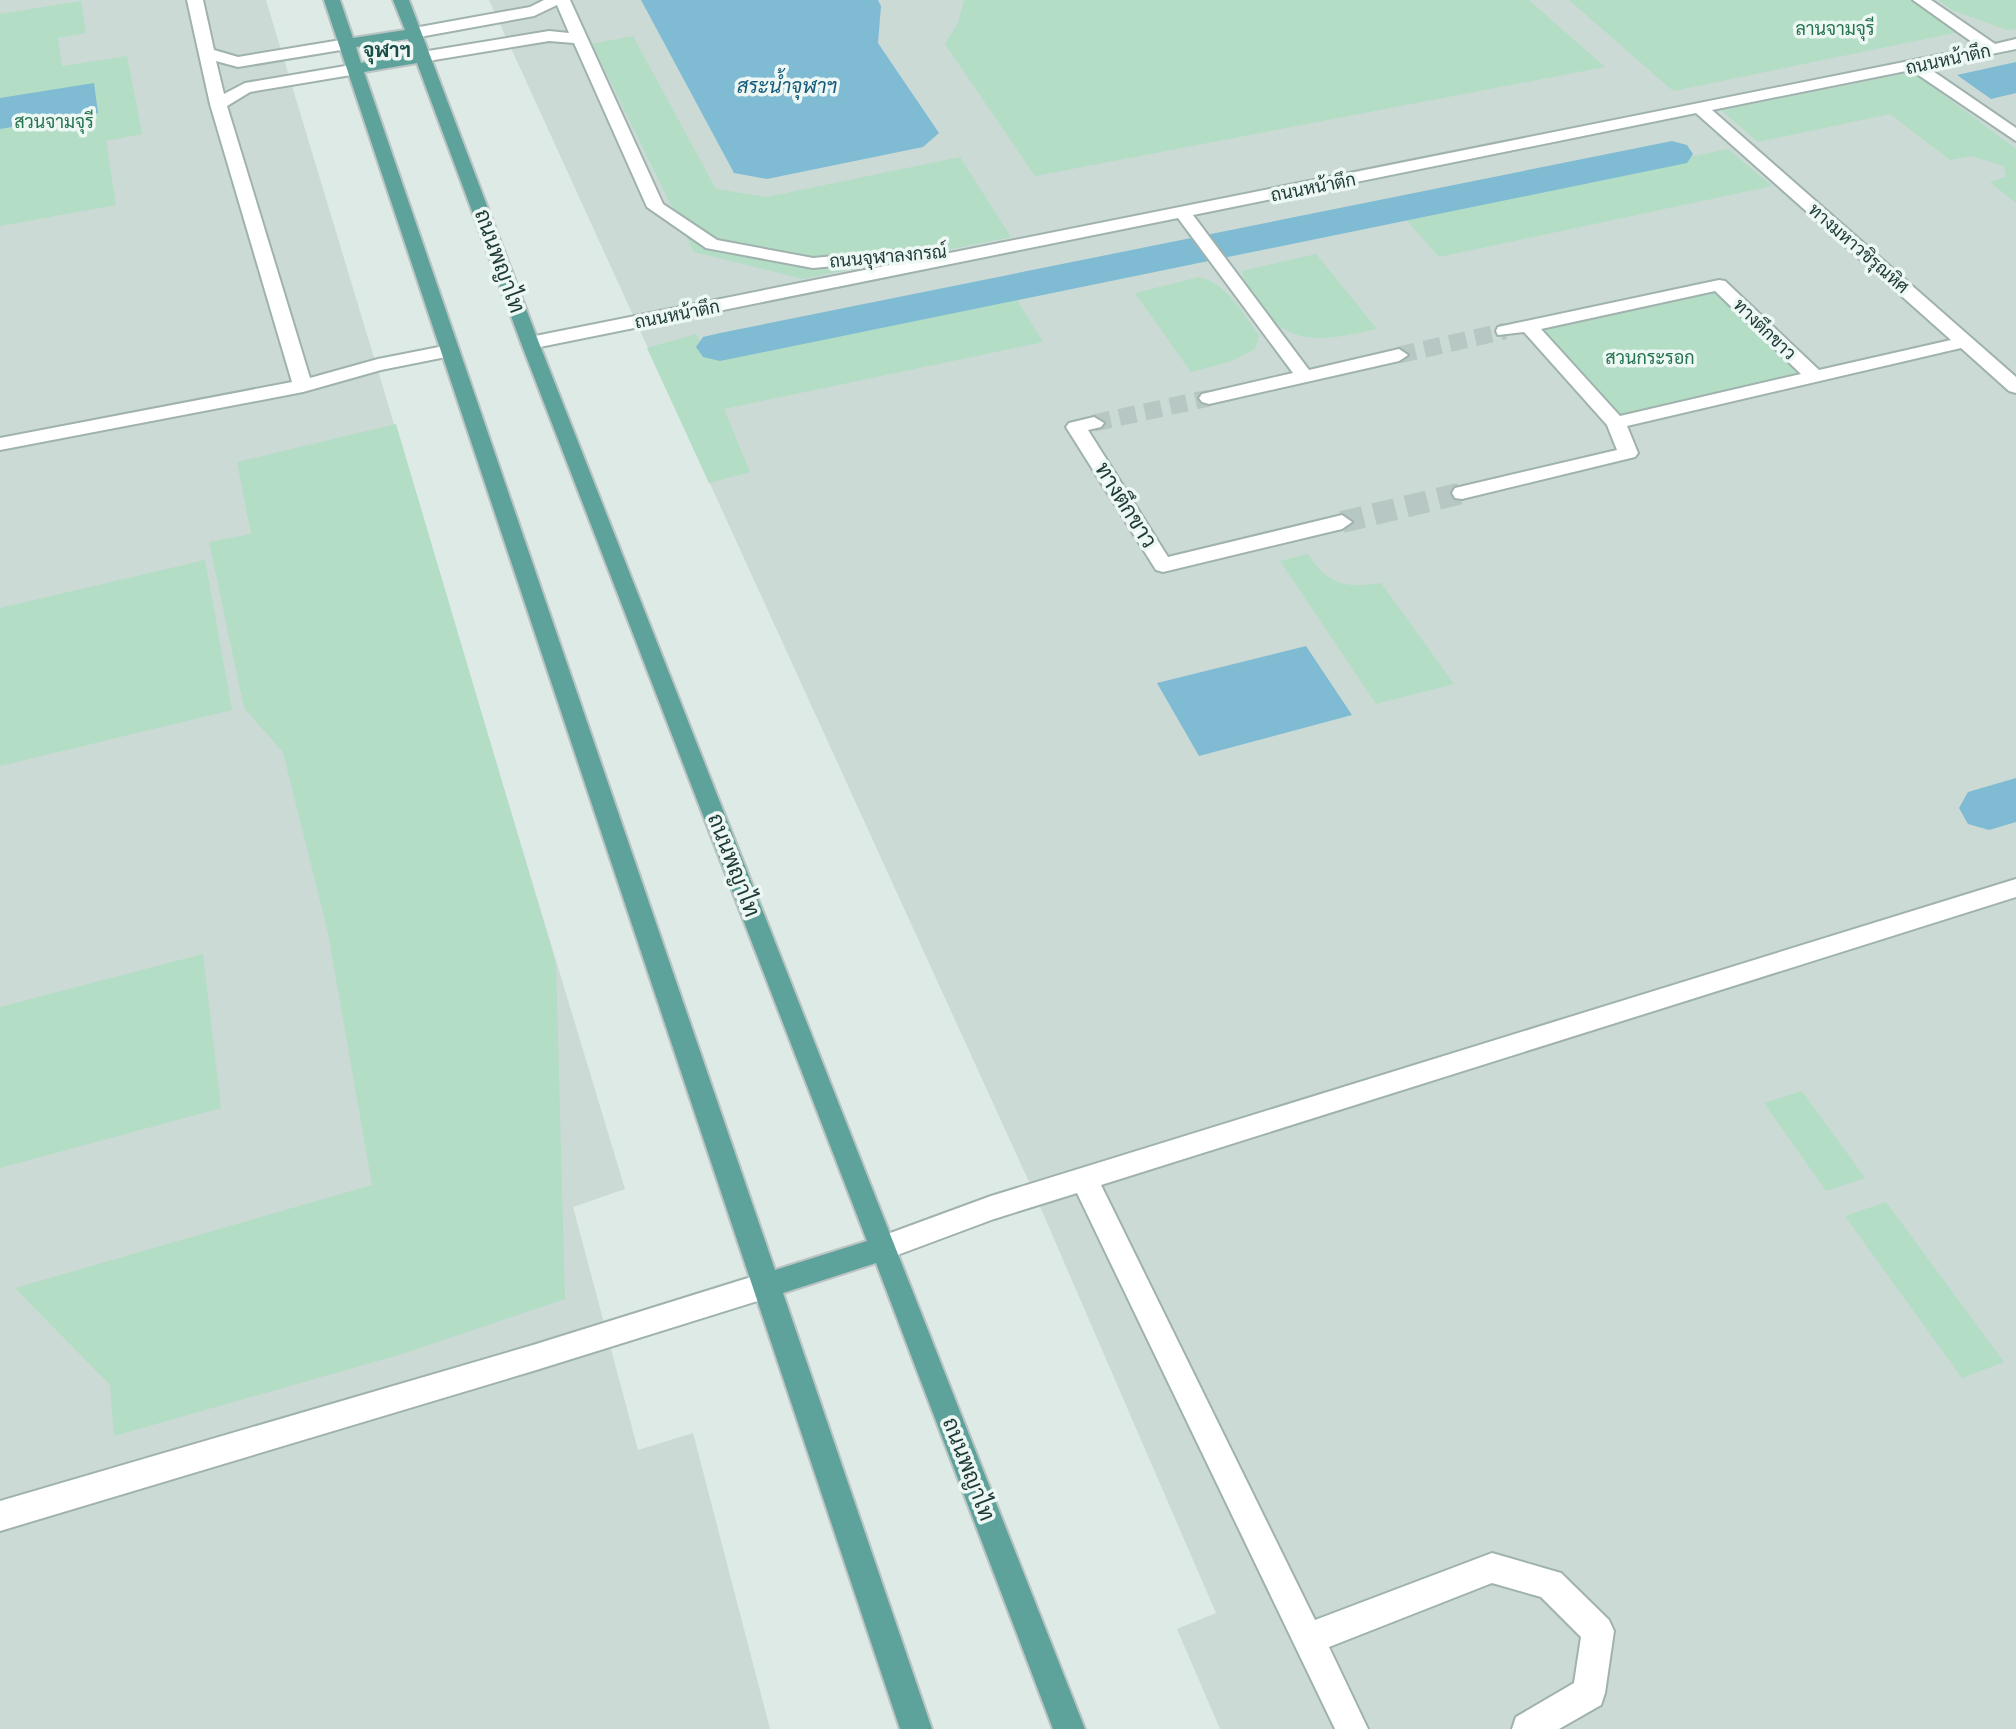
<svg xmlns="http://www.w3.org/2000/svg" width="2016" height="1729" font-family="'Roboto Condensed',Sarabun,sans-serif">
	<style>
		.built { fill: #cbdad5 }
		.green { fill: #b3ddc5 }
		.water { fill: #80bbd4 }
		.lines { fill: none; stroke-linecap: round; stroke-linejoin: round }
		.canal { fill: #80bbd4; fill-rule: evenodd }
		.minor-tunnel-far1 { stroke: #b7c7c3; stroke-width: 17; stroke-dasharray: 17 9; stroke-linecap: butt }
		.minor-tunnel { stroke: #b7c7c3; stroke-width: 22; stroke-dasharray: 22 11; stroke-linecap: butt }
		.minor-casing { stroke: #a0b2ae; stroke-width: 4 }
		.major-casing { stroke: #bcc4c3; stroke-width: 4 }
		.minor { fill: #fff; fill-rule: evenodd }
		.major { fill: #5ea39b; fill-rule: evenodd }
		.labels { text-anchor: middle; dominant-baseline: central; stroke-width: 7; stroke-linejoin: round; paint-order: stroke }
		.far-park-label { font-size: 18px; fill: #25734f; stroke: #edf7f3 }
		.far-street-label { font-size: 18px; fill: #1e3a37; stroke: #edf7f3 }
		.far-neighbourhood-label { font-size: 20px; font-weight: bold; fill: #194d48; stroke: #edf7f3 }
		.far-water-label { font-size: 20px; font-style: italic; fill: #155a79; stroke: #edf7f3 }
		.street-label { font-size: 22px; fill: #1e3a37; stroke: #edf7f3 }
	</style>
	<rect width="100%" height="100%" fill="#ddeae6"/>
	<g class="built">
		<path d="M0,0H266L625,1189L573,1207L638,1450L693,1433L770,1729H0Z"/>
		<path d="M489,0H2016V1729H1220L1177,1629L1216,1613L1035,1195Z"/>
	</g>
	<g class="green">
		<path d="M964,0H1529L1605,67L1035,176L945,44L958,23Z"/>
		<path d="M1569,0H1921L1964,31L1673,91Z"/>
		<path d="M1938,0H2016V29L2007,30L1952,10Z"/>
		<path d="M81,1L86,33L58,38L62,66L127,56L142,134L106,141L116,205L0,226V14Z"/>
		<path d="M633,36L716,189L767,197L960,157L1011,237L803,279L694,252L592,44Z"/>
		<path d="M1913,72L2016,149V203L1990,182L2006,177L2004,166L1971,156L1950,160L1890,114L1758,142L1721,110Z"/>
		<path d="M1728,149L1772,186L1439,257L1402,215Z"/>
		<path d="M1316,254L1377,329C1326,340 1287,350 1255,299C1249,290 1243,282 1242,271Z"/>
		<path d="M1199,277C1227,283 1242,313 1259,335L1255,349L1232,361L1191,372L1135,293Z"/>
		<path d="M1719,285L1815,377L1616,423L1528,326Z"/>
		<path d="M1014,295L1043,342L724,409L750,472L709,483L647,348L696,334L708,354Z"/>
		<path d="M396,424L556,964L565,1299L402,1354L114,1436L110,1385L15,1288L372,1185L328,933L283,752L244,708L209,542L251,534L237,462Z"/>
		<path d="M1308,554C1328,586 1346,588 1381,583L1454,684L1376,704L1280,561Z"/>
		<path d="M205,560L232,710L0,766V608Z"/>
		<path d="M203,954L221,1108L0,1168V1007Z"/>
		<path d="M1802,1091L1865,1178L1826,1191L1764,1103Z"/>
		<path d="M1886,1202L2004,1362L1962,1378L1845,1216Z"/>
	</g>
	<g class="water">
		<path d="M641,0H878L881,6L878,43L939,133L923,147L767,179L734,173Z"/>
		<path d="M2016,62V93L1991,99L1957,75Z"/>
		<path d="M94,83L98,113L0,129V98Z"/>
		<path d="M1306,646L1352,715L1199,756L1157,683Z"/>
	</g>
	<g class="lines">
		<g class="canal">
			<path d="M1672,141L1687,145L1693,154L1687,163L720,361L703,357L696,347L703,337L720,333Z"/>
			<path d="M2016,778V822L1989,830L1968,824L1959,808L1968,792Z"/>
		</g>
		<g class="minor-tunnel-far1">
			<path d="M1399,355L1505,331"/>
			<path d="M1094,423L1209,398"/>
		</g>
		<path class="minor-tunnel" d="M1342,522L1462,493"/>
		<g class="minor-casing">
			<g id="minor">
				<path d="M187,0H203L214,50L238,57L347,39L355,44L347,49L238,67L216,61L224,94L245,83L357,64L365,69L357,74L250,92L227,106L310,378L378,359L449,345L458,351L456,355L381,370L303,392L0,450V438L292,382L210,104Z"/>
				<path d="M544,0H570L663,204L717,240L813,258L902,250L911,255L908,259L813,268L706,248L647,207L574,43L549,41L422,62L414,57L422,52L549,31L569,33L557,5L534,16L414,38L406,33L414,28L530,7Z"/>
				<path d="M1913,0H1931L1995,44L2016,39V49L1927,67L2016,128V141L1911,70L1712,110L2016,377V393L2009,391L1961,348L1627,426L1638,453L1635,457L1462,499L1455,498L1452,493L1455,488L1617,450L1607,425L1524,332L1498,335L1496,331L1498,327L1719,280L1725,281L1819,370L1951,340L1696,113L1193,215L1309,370L1399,349L1408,355L1399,361L1209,404L1202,402L1199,398L1202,394L1293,373L1178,218L530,349L521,343L530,337L1979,47ZM1715,291L1801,374L1620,416L1541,329Z"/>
				<path d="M1094,417L1104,423L1101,427L1088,430L1168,557L1342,515L1352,522L1342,529L1163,572L1156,570L1066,427L1069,423Z"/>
				<path d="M2016,879V897L1101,1185L1315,1620L1492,1553L1561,1573L1609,1620L1614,1631L1605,1693L1601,1705L1559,1729H1512L1516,1717L1574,1683L1581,1637L1541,1597L1492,1583L1329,1647L1368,1729H1335L1077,1193L994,1219L884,1260L874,1257L870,1248L874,1239L991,1196Z"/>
				<path d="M767,1272L777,1276L781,1285L777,1294L767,1298L533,1371L0,1531V1501L533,1345Z"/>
			</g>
		</g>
		<g class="major-casing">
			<path id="major" d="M324,0H340L353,38L405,30L393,0H409L539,343L1085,1729H1053L876,1263L783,1293L932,1729H900ZM408,39L413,54L361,63L356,47ZM417,63L521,343L867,1241L775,1270L364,72Z"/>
		</g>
		<use href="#minor" class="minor"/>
		<use href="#major" class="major"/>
	</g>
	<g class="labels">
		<g class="far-park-label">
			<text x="1835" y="28">ลานจามจุรี</text>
			<text x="54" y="121">สวนจามจุรี</text>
			<text x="1650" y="357">สวนกระรอก</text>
		</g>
		<g class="far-street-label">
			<text transform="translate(1948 59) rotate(-12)">ถนนหน้าตึก</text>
			<text transform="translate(1313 187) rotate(-11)">ถนนหน้าตึก</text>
			<text transform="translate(1859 248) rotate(41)">ทางมหาวชิรุณหิศ</text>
			<text transform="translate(888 256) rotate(-5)">ถนนจุฬาลงกรณ์</text>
			<text transform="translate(677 314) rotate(-11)">ถนนหน้าตึก</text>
			<text transform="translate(1765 329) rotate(44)">ทางตึกขาว</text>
		</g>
		<g class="far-neighbourhood-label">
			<text x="387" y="50">จุฬาฯ</text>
		</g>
		<g class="far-water-label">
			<text x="787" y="86">สระน้ำจุฬาฯ</text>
		</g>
		<g class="street-label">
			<text transform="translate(500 261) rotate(70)">ถนนพญาไท</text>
			<text transform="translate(1126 505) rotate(58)">ทางตึกขาว</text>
			<text transform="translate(734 865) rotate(69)">ถนนพญาไท</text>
			<text transform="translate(969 1469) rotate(69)">ถนนพญาไท</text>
		</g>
	</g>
</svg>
